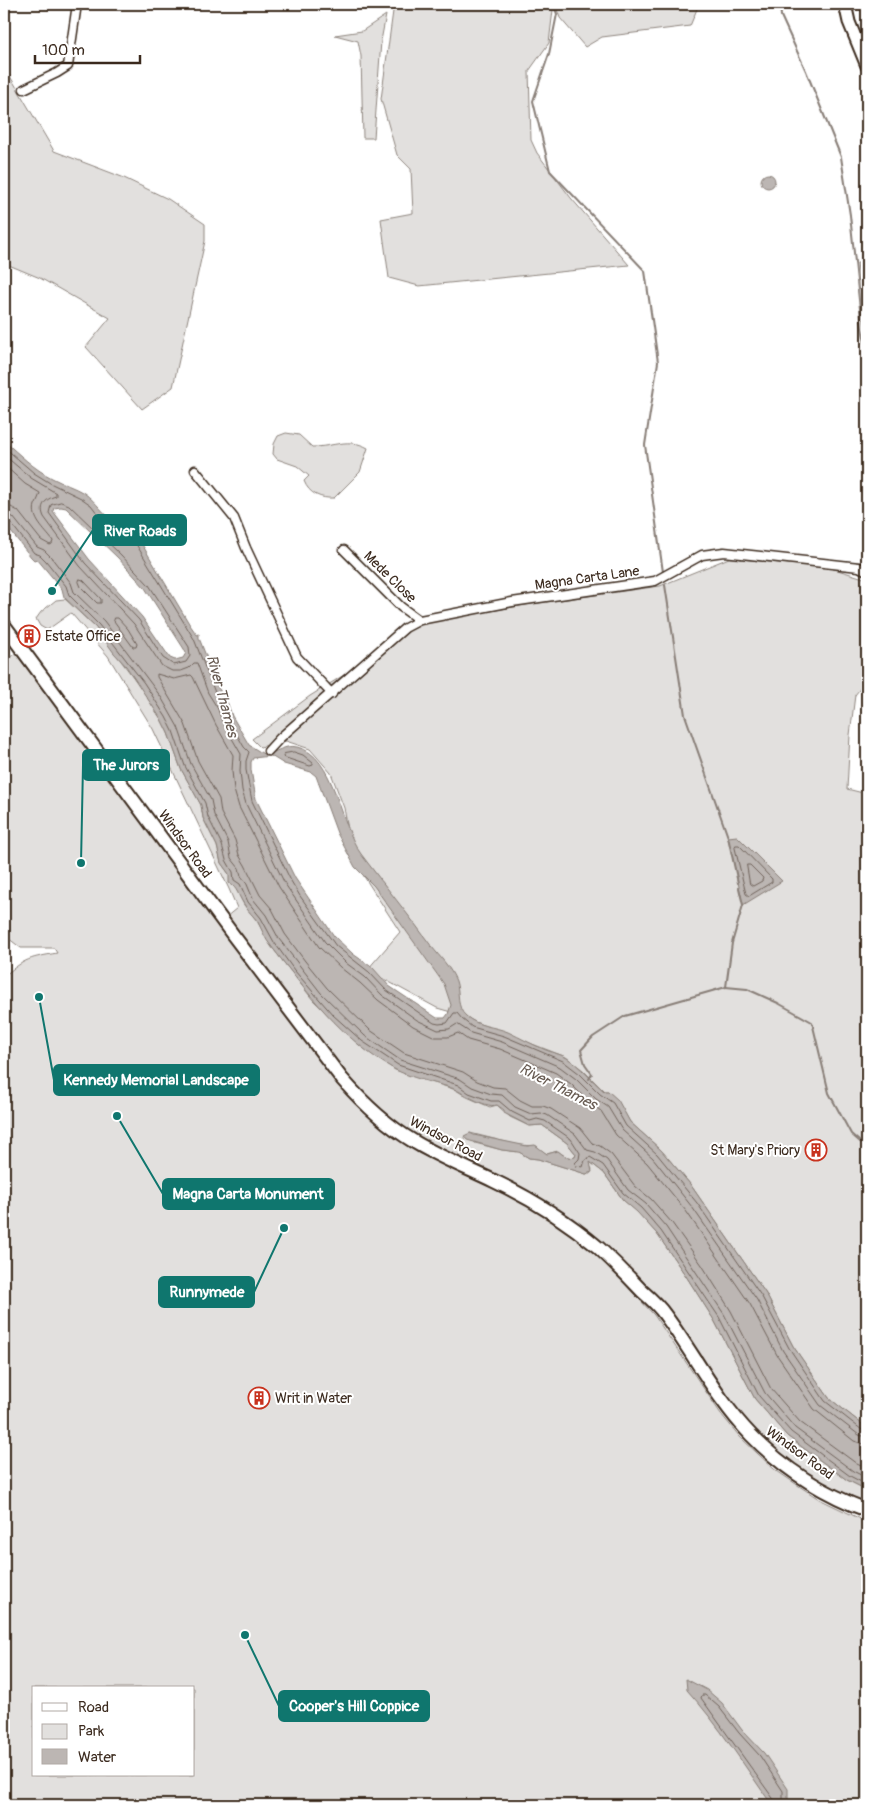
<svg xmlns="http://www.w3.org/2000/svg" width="871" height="1809" font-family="Pangolin,sans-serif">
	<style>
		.green { fill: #e2e0de; stroke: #8e857e; fill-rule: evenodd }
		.water { fill: #bcb6b3; stroke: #887e77; fill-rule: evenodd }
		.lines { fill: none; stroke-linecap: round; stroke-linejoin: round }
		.shore { stroke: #6f625a; stroke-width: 1 }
		.stream { stroke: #887e77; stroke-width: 2 }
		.minor-casing { stroke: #3b2a1e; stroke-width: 11 }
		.secondary-casing { stroke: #3b2a1e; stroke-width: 15 }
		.primary-casing { stroke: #3b2a1e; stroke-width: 16 }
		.minor { stroke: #fff; stroke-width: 8 }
		.secondary { stroke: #fff; stroke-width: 11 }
		.primary { stroke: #fff; stroke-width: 12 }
		.labels { text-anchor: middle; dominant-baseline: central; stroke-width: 4; stroke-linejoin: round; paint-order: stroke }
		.street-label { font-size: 14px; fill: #3b2a1e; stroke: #fff }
		.poi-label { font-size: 14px; fill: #3b2a1e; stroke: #fff; text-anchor: start }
		.water-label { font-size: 15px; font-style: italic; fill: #685b52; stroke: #fff }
		.leader { fill: none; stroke: #0f766e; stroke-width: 2 }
		.callout-dot { fill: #0f766e; stroke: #fff; stroke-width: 2 }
		.callout { fill: #0f766e; stroke: #0f766e; stroke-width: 2 }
		.callout-label { font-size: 15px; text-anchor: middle; font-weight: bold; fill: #fff }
	</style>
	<rect width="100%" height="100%" fill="#fff"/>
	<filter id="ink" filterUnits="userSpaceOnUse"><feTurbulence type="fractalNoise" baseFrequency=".02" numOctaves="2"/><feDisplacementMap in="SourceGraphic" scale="10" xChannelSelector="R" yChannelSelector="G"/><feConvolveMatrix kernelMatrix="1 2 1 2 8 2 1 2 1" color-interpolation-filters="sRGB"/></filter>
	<g filter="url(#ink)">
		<g class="green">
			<path d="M394,4H550L553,10L549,43L529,71L531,140L537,153L571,198L629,265L419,286L389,278L381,219L413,213L411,169L397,155L381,99Z"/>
			<path d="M555,4H699L690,26L602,37L585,47L560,18Z"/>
			<path d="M386,15L381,41L374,138H363L361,56L358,41L335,35L362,31Z"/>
			<path d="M4,66L54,151L122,177L168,199L205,224V241L173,387L142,409L86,347L110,318L40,278L4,263Z"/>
			<path d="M857,263H862L865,290H867V346Z"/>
			<path d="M286,433L299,435L312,447C334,447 348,437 368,448L360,472L334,498C321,499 309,494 304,481L309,476L297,466L277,459L273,454L274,444L278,436Z"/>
			<path d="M729,558L831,568L867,579V680L855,695L850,735L847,789L867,794V1428L829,1398L793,1346L766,1294L690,1184L661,1150L630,1122L619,1103L608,1091H604L583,1070L566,1057L475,1022L465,1016L437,1008L367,970L400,932L354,861L344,808L331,773L310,749L286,741L260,747L252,739L310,696L360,665L387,645L401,637L419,623L531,604L660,586Z"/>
			<path d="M65,599L96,628L140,686L161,719L168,733L181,769L201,805L203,818L217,846L221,863L229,874L244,905L257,921L271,946L313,1000L359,1045L395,1070L456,1090L467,1097L490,1107L497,1105L510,1117L529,1126L542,1125L567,1143L576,1154L575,1157C568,1159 563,1155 558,1151L547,1154L540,1150L537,1146L518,1145L470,1133L475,1143L502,1150L519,1152L529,1158L538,1159L586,1174H590L592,1169L589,1164L590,1162L604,1173L623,1200L638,1212L657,1234L686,1276L714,1320L755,1399L787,1436L847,1480L867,1490V1505L835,1492L792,1464L750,1427L617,1257L430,1145L395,1122L360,1093L226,917L237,908L229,889L153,729L108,656L71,613L47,630L40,626L36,619L41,612L56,600Z"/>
			<path d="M18,651L384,1127L418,1153L530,1206L569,1231L599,1256L654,1315L721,1414L740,1437L774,1469L796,1484L819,1499L867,1522V1805H4V976C26,958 30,958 57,953L54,948H21L4,935V662ZM34,1688H194V1775H34Z"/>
		</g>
		<g class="water">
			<circle cx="768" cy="181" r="7"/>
			<path d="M4,441C19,454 34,469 52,478C63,484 74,487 84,493C97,502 104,516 118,524L124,523L128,530L140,541L190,625L197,635L199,634V638L219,689L228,704L232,716L249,745L265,755C275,753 286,744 297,747C335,755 340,826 361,854C384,885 409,915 432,947C440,957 451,968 456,981C460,992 456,1008 466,1016C478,1027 494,1026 508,1032C521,1038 533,1045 546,1050C553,1053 561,1054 567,1058C581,1067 591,1080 604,1091H608L618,1100L630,1122L661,1150L690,1184L766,1294L793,1346L829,1398L867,1428V1490L847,1480L787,1436L755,1399L714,1320L686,1276L657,1234L637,1212L623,1200L604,1173L590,1162L592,1172L586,1174L538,1159L529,1158L519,1152L502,1150L467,1140L464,1136L470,1133L474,1135L527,1146L535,1145L547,1154L558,1151C563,1155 568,1159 575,1157L576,1154L567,1143L542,1125L529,1126L504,1113V1110L497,1105C484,1109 462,1091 449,1087C431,1082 411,1078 394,1069C342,1040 307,992 271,946C265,939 262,930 258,922C254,916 247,911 244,904C238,896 238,888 229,883V874L221,863L217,846L203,818L201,805L181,769L168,733L161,719L126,666L114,653L96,628L64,597L62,589L37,559L34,560L31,557L4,523ZM61,507L66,508L118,558L145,588L184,649L186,653L183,658L175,660L170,658L142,617L89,559L53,511L54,508ZM271,756L284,764L311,772L316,776L337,833L355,867L374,886L444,984L451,1005L448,1014L445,1018H437L389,986L373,968L353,954L334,936L295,878L256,799L251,770V762L253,758Z"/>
			<path d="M737,836L782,881L743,905L728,837Z"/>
			<path d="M686,1679L707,1690L722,1703L742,1730L764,1753L788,1789V1805H772C745,1767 719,1725 687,1690Z"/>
		</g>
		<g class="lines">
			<g class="shore">
				<path d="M4,447L34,473L50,483L81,498L91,505L101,518L115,528L121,529L136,544L194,639L214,690L223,706L228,719L244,747L249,752L246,761V770L252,801L291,881L300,896L336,946L369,972L386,990L434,1023L439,1024L447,1023L454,1013H457L462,1019L472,1027L504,1036L563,1061L580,1074L600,1094L613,1103L626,1126L657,1154L697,1203L762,1297L789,1348L825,1401L862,1430L867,1431"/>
				<path d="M4,455L31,478L56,493V496C45,499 39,506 44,517L80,566L134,624L162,666L172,671H181L189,668L194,663H197L208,693L218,709L222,721L241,754L240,771L242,790L246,804L285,884L325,942L346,963L365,977L382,995L417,1020L438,1030L449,1029L457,1024L471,1033L502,1042L560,1067L576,1079L596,1099L608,1107L622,1130L653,1158L692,1207L757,1300L783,1351L820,1405L859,1435L867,1437"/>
				<path d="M4,465L25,484L40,493C39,497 37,501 35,505C31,519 45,530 53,541L52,544L50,545L41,540L18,511L11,507L4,506"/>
				<path d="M61,502L69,505L121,555L149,585L189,647L190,656L186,662L174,665L163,658L139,620L85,563L49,513L51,505Z"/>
				<path d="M4,514L13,517L37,547L44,550L51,557L71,583L74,592L104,621L161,697L178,727L191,764L211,800L214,815L228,842L231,858L239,868L241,876L246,882L253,899L266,915L279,939L321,993L365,1036L400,1060L460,1079L472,1087L491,1094L502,1095L515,1107L531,1114L541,1113L547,1115L575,1134L587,1150L595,1152L607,1160L628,1190L646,1204L666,1227L724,1314L765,1393L795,1428L853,1471L867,1478"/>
				<path d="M4,520L10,522L34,553L40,555L46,561L66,586L69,595L99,625L144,683L166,717L173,731L185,766L205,803L208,817L222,845L226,860L233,872L234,880L240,884L248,902L261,918L274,942L294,970L333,1015L362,1041L398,1065L458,1085L469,1093L491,1101H499L512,1112L530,1121L537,1119L545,1121L571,1139L580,1153L579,1159L575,1163L576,1166L583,1167L585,1160L590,1157L603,1165L623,1193L641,1208L661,1231L719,1317L759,1396L791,1432L850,1476L867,1485"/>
				<path d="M80,579L83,580L101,599V603H97L81,587L79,582Z"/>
				<path d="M115,618H118L128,629L137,644L136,647H133L114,621Z"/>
				<path d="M294,752L303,755L313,763V765L310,766L283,757L284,754Z"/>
				<path d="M736,845H739L772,879V882L749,896L746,894L735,848Z"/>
				<path d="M747,865H750L763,878L762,881L753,886L750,884Z"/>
				<path d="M867,1445L854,1441L814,1409L777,1355L750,1304L686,1211L647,1163L616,1135L601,1111L591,1104L571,1084L556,1073L500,1049L468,1040L458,1033L448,1037H435L413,1026L378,1000L360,983L341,968L319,947L279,887L239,807L234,790L232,771L233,755L216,725L193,677L191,675L174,679L157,674V677L185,724L198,761L219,799L221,813L235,840L239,855L245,865L260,895L272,909L285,934L305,961L327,988L370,1030L404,1053L463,1072L477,1081L493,1087L505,1088L520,1100L532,1106H543L551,1109L580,1128L592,1143L600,1146L611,1154L635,1186L651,1199L672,1223L702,1265L731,1311L771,1389L800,1422L857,1464L867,1469"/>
				<path d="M775,1805V1801L701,1698L702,1695H705L719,1707L739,1733L760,1756L783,1791V1805"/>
			</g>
			<g class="stream">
				<path d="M553,4L557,14L549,54L533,101L550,171L645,271L658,362L645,445L663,572"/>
				<path d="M780,4L781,16L806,71L841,157L850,215L862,328L867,352"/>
				<path d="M665,585L685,715L728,837L738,883"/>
				<path d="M726,987L747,989L778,1003L812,1022L829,1093L851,1134L867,1148"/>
				<path d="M589,1079L592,1074L585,1064L581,1050L593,1037L625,1016L726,987L732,943L743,905L739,888"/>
			</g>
			<g class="minor-casing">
				<g id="minor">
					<path d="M24,89L57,73L68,66L77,4"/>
					<path d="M195,470L234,518L246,548L297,657L332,694"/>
					<path d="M344,550L401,607L419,620"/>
					<path d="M268,751L280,738L405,628L420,620L512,602L655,581L702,555L724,552L859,567L867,571"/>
				</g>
			</g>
			<g class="secondary-casing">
				<path id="secondary" d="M845,4L849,22L867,66"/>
			</g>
			<g class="primary-casing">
				<path id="primary" d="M4,625L233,935L342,1079C363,1103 386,1125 413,1141C439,1157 467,1168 494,1181C532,1199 567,1221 599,1248C614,1262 628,1276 642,1291C650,1298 659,1306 665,1315C694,1354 717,1400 751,1435C783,1468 824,1494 867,1510"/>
			</g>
			<use href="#minor" class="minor"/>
			<use href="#secondary" class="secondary"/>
			<use href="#primary" class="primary"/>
		</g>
	</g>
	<defs>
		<g id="building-ring" transform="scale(1.125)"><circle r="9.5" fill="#fff" stroke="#c8321e" stroke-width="1.5"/><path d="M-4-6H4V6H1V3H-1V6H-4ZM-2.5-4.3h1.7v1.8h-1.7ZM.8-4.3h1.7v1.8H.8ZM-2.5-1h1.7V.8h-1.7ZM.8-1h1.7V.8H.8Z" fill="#c8321e"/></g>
	</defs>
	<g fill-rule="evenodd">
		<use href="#building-ring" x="29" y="636"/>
		<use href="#building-ring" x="816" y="1150"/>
		<use href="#building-ring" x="259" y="1398"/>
	</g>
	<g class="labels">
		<g class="street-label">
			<text transform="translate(390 577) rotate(44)">Mede Close</text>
			<text transform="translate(587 578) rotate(-8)">Magna Carta Lane</text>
			<text transform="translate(185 844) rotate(54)">Windsor Road</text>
			<text transform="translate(446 1139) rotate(28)">Windsor Road</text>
			<text transform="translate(800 1453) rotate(36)">Windsor Road</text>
		</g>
		<g class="poi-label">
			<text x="45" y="636">Estate Office</text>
			<text x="800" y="1150" text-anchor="end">St Mary's Priory</text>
			<text x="275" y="1398">Writ in Water</text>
		</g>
		<g class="water-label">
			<text transform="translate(222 696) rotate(75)">River Thames</text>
			<text transform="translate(558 1087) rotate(27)">River Thames</text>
		</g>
	</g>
	<path class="leader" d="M52 591L93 530M81 863L83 765M39 997L54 1080M117 1116L163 1194M284 1228L254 1292M245 1635L279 1706"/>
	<g class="callout-dot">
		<circle cx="52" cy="591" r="5"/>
		<circle cx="81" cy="863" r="5"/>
		<circle cx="39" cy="997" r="5"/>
		<circle cx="117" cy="1116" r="5"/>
		<circle cx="284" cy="1228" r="5"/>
		<circle cx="245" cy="1635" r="5"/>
	</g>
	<g class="callout">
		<rect x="93" y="515" width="93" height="30" rx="5"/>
		<rect x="83" y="750" width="86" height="30" rx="5"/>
		<rect x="54" y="1065" width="205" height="30" rx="5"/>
		<rect x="163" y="1179" width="171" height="30" rx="5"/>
		<rect x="159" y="1277" width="95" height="30" rx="5"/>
		<rect x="279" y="1691" width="150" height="30" rx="5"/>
	</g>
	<g class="callout-label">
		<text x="140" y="536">River Roads</text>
		<text x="126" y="770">The Jurors</text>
		<text x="156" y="1085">Kennedy Memorial Landscape</text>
		<text x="248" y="1199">Magna Carta Monument</text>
		<text x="207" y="1297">Runnymede</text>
		<text x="354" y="1711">Cooper's Hill Coppice</text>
	</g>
	<rect width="871" height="1809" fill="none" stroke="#fff" stroke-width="20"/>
	<rect x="10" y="10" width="851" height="1789" fill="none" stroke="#3b2a1e" stroke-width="2" filter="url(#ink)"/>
	<rect x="32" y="1686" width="162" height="90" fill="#ffffff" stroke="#b1aaa5"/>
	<rect x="42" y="1703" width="25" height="8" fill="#ffffff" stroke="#b1aaa5"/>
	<text x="78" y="1712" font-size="15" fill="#3b2a1e">Road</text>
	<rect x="42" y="1724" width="25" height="15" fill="#e2e0de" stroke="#b1aaa5"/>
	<text x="78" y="1736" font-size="15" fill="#3b2a1e">Park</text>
	<rect x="42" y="1749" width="25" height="15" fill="#bcb6b3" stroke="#b1aaa5"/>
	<text x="78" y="1762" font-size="15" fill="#3b2a1e">Water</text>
	<path d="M35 55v8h105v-8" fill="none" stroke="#3b2a1e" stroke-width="2.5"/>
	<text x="42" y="55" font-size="15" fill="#3b2a1e" stroke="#ffffff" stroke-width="4" paint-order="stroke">100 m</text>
</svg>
